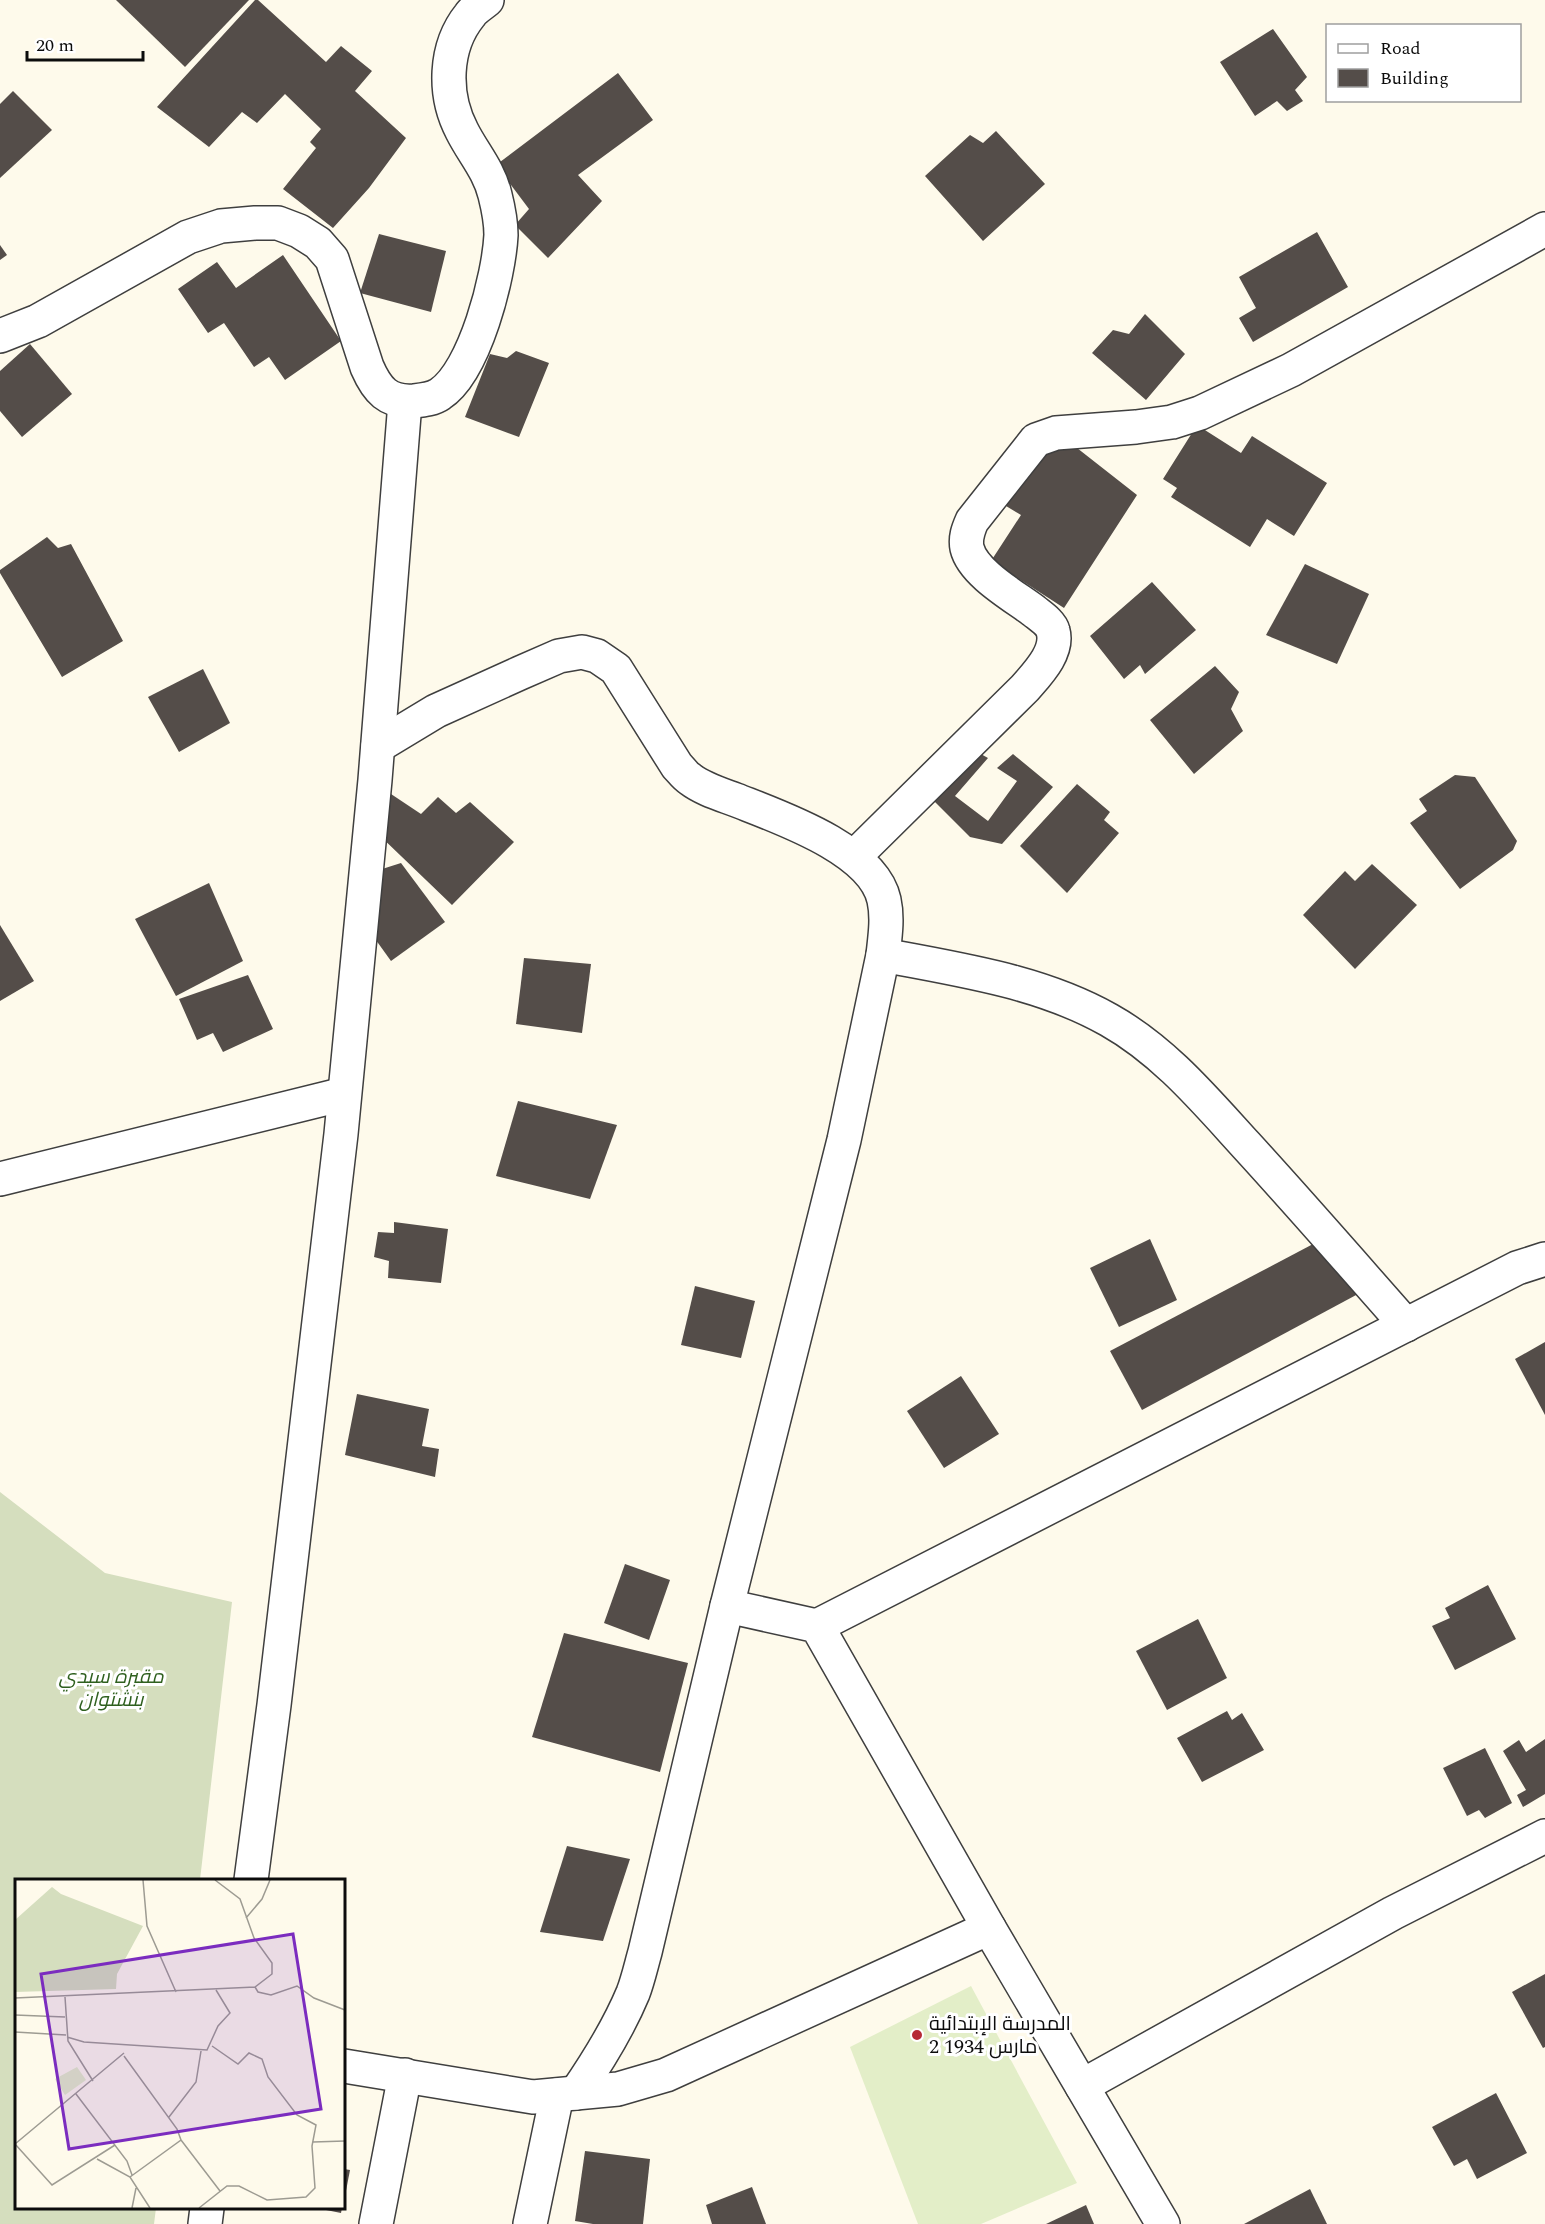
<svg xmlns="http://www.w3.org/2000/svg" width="1545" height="2224" font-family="Spectral,Cairo,serif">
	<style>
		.cemetery { fill: #d5debe }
		.pitch { fill: #e3eec8 }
		.building { fill: #544d49 }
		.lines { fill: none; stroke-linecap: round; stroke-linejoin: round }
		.minor-casing { stroke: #3f3f3f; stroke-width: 36 }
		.minor { stroke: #fff; stroke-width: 33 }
		.poi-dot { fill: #b62a36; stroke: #fff; stroke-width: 2 }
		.labels { text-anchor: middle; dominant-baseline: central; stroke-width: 6; stroke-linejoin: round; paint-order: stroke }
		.park-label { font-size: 20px; font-style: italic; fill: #2f601f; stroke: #fff }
		.poi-label { font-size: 20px; fill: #0c0c0c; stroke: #fff; text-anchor: start }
		.inset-road { fill: none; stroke: #9d9b92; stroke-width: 1.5 }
		.view { fill: #7b2cbf; fill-opacity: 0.15; stroke: #7b2cbf; stroke-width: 3 }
		.inset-edge { fill: none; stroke: #0c0c0c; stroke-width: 3 }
	</style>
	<rect width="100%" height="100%" fill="#fefaeb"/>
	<path class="cemetery" d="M0,1492L105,1573L232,1602L200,1880H16V2208H156L154,2224H0Z"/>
	<path class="pitch" d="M971,1986L1077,2183L981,2224H918L850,2047Z"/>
	<g class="building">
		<path d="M116,0H249L185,67Z"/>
		<path d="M255,0H258L326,62L341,46L372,71L355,91L406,138L369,188L333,228L283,189L316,148L310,142L321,129L285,94L257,123L242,112L209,147L157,107Z"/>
		<path d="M1273,29L1307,77L1295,90L1303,101L1287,111L1277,101L1255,116L1220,62Z"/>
		<path d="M618,73L653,120L578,175L602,201L548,258L515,225L529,209L496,165Z"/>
		<path d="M13,91L52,130L0,178V104Z"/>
		<path d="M996,131L1045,184L983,241L925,176L970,135L983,143Z"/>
		<path d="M1317,232L1348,287L1253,342L1239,318L1256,308L1239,277Z"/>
		<path d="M379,234L446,251L431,312L360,293Z"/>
		<path d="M0,245L7,255L0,260Z"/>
		<path d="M283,255L341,341L285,380L269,357L254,367L224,323L208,333L178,289L217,262L236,288Z"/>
		<path d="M1145,314L1185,354L1146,400L1092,353L1113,330L1129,334Z"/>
		<path d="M30,344L72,394L22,437L0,411V371Z"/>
		<path d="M516,351L549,363L519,437L465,417L490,354L507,358Z"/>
		<path d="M1197,425L1241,453L1252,436L1327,483L1294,536L1267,519L1250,547L1171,497L1177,488L1163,479Z"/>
		<path d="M1063,437L1137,495L1064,608L991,561L1021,515L1001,503L1047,442Z"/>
		<path d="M47,537L58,548L71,544L123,641L62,677L0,573V570Z"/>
		<path d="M1305,564L1369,594L1337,664L1266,635Z"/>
		<path d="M1152,582L1196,630L1145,674L1140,665L1124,679L1090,636Z"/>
		<path d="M1215,666L1239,692L1231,709L1243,731L1194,774L1150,720Z"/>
		<path d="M203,669L230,723L179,752L148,697Z"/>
		<path d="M970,748L988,758L955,796L988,821L1017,781L997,768L1013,754L1053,787L1002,844L970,837L926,793Z"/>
		<path d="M1455,775L1475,777L1517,841L1513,850L1460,889L1410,823L1427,811L1419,799Z"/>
		<path d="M1077,784L1110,812L1104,820L1119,833L1067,893L1020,846Z"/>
		<path d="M382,788L421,814L438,797L456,813L470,802L514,842L452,905L376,832Z"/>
		<path d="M401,863L445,922L391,961L373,936L379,870Z"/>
		<path d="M1372,864L1417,905L1355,969L1303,915L1345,871L1355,881Z"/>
		<path d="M209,883L243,961L176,996L135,919Z"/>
		<path d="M0,925L34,981L0,1001Z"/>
		<path d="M524,958L591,964L582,1033L516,1024Z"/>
		<path d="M248,975L273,1029L223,1052L213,1033L197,1040L179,999Z"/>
		<path d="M518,1101L617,1125L590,1199L496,1176Z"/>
		<path d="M394,1222L448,1229L441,1283L388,1278L389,1261L374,1257L378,1232L394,1233Z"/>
		<path d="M1150,1239L1177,1300L1119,1327L1090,1268Z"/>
		<path d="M1315,1243L1358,1294L1142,1410L1110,1351Z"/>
		<path d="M695,1286L755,1301L741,1358L681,1345Z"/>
		<path d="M1545,1342V1415L1515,1359Z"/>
		<path d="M961,1376L999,1434L944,1468L907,1411Z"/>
		<path d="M357,1394L429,1409L422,1446L439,1449L435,1477L345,1455Z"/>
		<path d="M625,1564L670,1580L649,1640L604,1623Z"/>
		<path d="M1488,1585L1516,1639L1455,1670L1432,1626L1450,1618L1445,1608Z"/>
		<path d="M1198,1619L1227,1678L1167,1710L1136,1651Z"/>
		<path d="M564,1633L688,1663L660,1772L532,1737Z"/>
		<path d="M1227,1711L1232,1720L1242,1713L1264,1750L1202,1782L1177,1738Z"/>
		<path d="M1545,1739V1794L1523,1807L1517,1795L1526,1790L1503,1751L1519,1740L1526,1752Z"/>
		<path d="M1485,1748L1512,1803L1485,1818L1479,1810L1467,1816L1443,1768Z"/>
		<path d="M567,1846L630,1859L603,1941L540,1932Z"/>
		<path d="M1545,1974V2047L1543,2048L1512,1992Z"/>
		<path d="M1496,2093L1527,2153L1477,2179L1467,2159L1454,2166L1432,2127Z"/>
		<path d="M585,2151L650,2159L643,2224H593L575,2221Z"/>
		<path d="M344,2169L350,2170L345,2196H344Z"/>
		<path d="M752,2187L766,2224H712L706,2205Z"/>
		<path d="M1310,2189L1327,2224H1244Z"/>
		<path d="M1086,2205L1094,2224H1046Z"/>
		<path d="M316,2208H342L341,2213Z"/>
	</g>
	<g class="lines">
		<g class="minor-casing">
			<g id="minor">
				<path d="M0,336L38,321L188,237L221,226L255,223H278L299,231L318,243L332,259L367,367C377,390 388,403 414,401C423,400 433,399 440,394C475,371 499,276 501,235C501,223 498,207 495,195C489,170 473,153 462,131C443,95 444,47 470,15C474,9 481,5 487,0"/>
				<path d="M378,746L436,711L520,673L559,656L582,652L597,656L616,669L677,766C681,770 685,776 690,779C703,789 720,794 736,800C779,817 873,849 884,900C888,918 885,937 883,955L844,1140L727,1606L645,1952C641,1966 638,1980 633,1993C618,2029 598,2061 576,2093"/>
				<path d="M854,857L1025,688C1037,674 1059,652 1053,631C1051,623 1040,616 1034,611C1014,596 973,573 967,548C965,538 968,530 972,521L1036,440L1056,433L1136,427L1172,422L1200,413L1291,370L1545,229"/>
				<path d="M883,955C960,970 1040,981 1109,1020C1164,1051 1204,1099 1246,1145C1300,1204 1353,1265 1406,1325"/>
				<path d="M0,1179L344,1094"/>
				<path d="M727,1606L817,1626L989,1928L1163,2224"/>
				<path d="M817,1626L1517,1268L1545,1259"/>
				<path d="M251,1880L274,1705L341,1134L375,780L405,402"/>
				<path d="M344,2066L533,2097L618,2089L666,2075L989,1928"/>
				<path d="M1082,2086L1393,1913L1545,1836"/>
				<path d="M205,2224L207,2208"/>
				<path d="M376,2224L405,2075"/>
				<path d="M530,2224L557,2095"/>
			</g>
		</g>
		<use href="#minor" class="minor"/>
	</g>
	<circle class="poi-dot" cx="917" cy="2035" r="6"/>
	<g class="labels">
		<g class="park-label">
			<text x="111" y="1677">مقبرة سيدي<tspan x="111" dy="23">بنشتوان</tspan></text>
		</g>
		<g class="poi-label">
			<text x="929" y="2024">المدرسة الإبتدائية<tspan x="929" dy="23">2 مارس 1934</tspan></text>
		</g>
	</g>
	<g transform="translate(15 1879)">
		<rect width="330" height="330" fill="#fefaeb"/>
		<path d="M37,8L46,15L128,47L102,95L101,110L0,113V41Z" fill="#d5debe"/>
		<path d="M62,188L71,201L50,216L40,200Z" fill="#e3eec8"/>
		<path class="inset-road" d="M128,1L132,47L161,113M231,39L247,20L255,1M240,108L243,113L256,116L282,107L299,119L330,131M50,118L53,162L78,202M0,119L240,108L257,95V84L239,59L225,20L200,1M0,136L50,138M0,153L51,156M52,158L69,163L192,171L203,147L215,134L201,111M109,177L162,250L166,261L115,298M61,215L112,282L117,296M154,238L181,203L186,172M166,261L205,312M298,263L330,262M0,265L109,174M0,265L37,306L100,266M82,280L115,298L135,329M117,329L121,309M184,329L212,307H224L252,321L291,318L300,309L297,267L301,246L282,236L253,198L247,180L234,174L223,185L197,167"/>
		<path class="view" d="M278,55L306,230L54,270L26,95Z"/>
		<rect width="330" height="330" class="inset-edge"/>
	</g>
	<rect x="1326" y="24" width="195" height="78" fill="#ffffff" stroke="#9e9e9e" stroke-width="1.5"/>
	<rect x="1338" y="44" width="30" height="9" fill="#ffffff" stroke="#9e9e9e" stroke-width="1.5"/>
	<text x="1380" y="54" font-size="18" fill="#0c0c0c">Road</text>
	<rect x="1338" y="69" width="30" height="18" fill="#544d49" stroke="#9e9e9e" stroke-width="1.5"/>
	<text x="1380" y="84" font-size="18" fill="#0c0c0c">Building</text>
	<path d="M27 51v9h116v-9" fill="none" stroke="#0c0c0c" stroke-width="3"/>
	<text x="36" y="51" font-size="18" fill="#0c0c0c" stroke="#ffffff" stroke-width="4.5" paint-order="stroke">20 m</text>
</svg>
